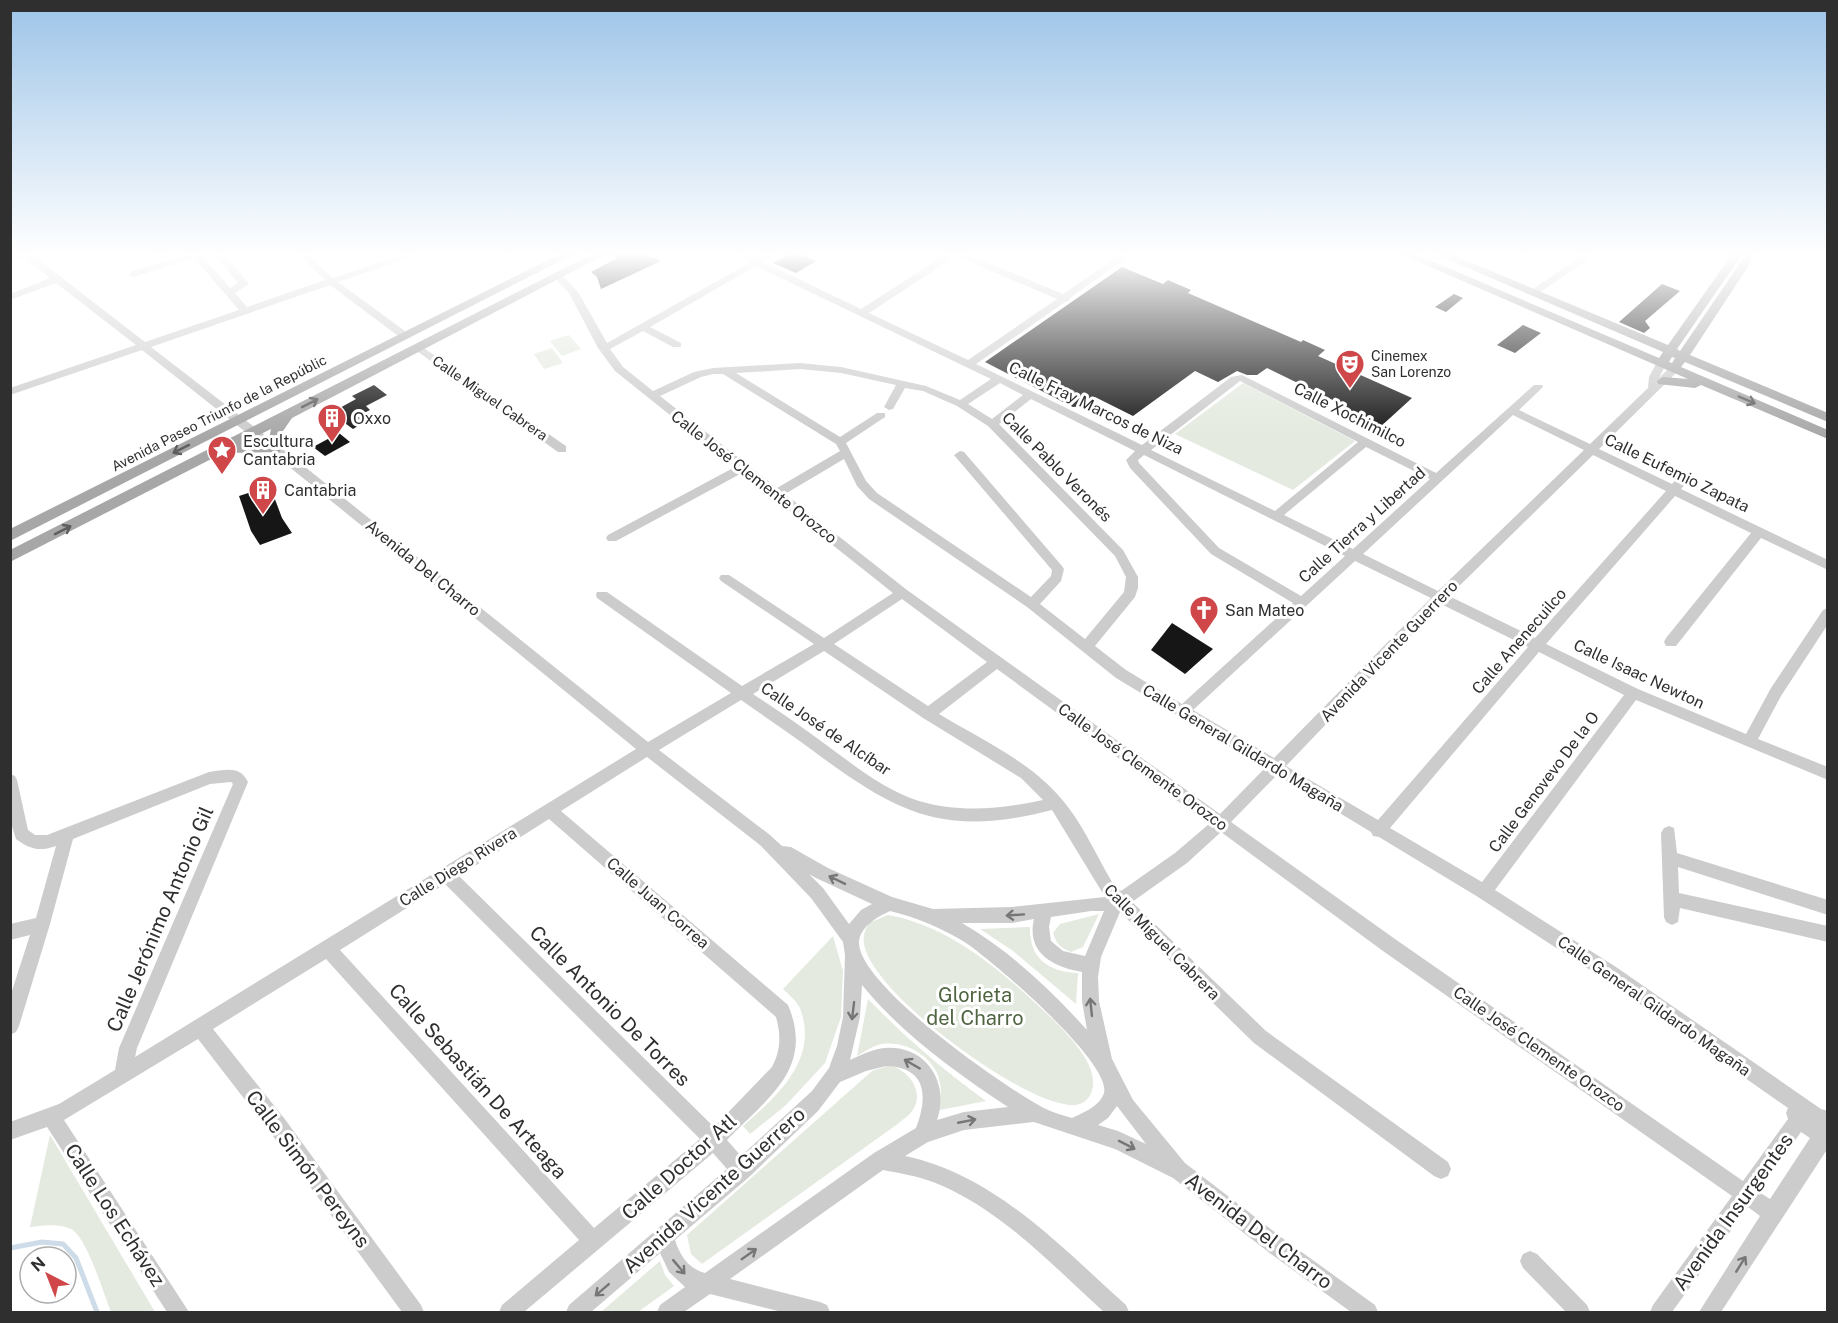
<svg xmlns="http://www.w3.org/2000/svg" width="1838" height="1323" font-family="'Public Sans',sans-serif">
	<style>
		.green { fill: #e4eadf }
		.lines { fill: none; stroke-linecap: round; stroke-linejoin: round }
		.stream { stroke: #cddce8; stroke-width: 5 }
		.building { fill: #161616 }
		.minor { fill: #ccc; fill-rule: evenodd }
		.major { fill: #a7a7a7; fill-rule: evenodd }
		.oneway { stroke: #5f5f5f }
		.oneway2 { stroke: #767676 }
		.labels { text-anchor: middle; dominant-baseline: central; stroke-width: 6; stroke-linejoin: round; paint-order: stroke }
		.far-poi-label { font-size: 14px; fill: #2f2f2f; stroke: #fff; text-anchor: start }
		.far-street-label { font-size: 14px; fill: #2f2f2f; stroke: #fff }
		.street-label { font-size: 16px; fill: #2f2f2f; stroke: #fff }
		.poi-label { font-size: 16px; fill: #2f2f2f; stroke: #fff; text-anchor: start }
		.near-street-label { font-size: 20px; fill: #2f2f2f; stroke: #fff }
		.near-park-label { font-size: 20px; fill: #506542; stroke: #fff }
	</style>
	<rect width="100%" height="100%" fill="#fff"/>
	<g class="green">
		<path d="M569,335L581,349L562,356L550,341Z"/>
		<path d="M552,348L563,363L544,369L534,354Z"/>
		<path d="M1243,383L1355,441L1293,490L1175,434Z"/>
		<path d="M1099,914L1083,947L1071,952C1061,948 1056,944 1053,933L1060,924Z"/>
		<path d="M888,915C942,924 992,963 1031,999C1052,1019 1109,1066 1089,1097C1082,1107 1070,1106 1060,1103C1011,1093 879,998 865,948C862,939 864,931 869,923Z"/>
		<path d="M1030,927C1029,959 1049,972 1078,973L1076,1004L1013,951L980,929Z"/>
		<path d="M833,936L843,971L841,1017L825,1063L785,1106L750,1134L743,1126C776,1097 818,1061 801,1011C799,1003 789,995 783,989Z"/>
		<path d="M868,999C905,1037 943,1070 986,1101L940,1110C941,1097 942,1084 937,1073C927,1052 900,1039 878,1045C871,1047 864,1052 857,1056Z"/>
		<path d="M890,1065C908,1071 925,1090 913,1110C910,1115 903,1119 899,1123L702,1264L691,1254L687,1235L872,1071Z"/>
		<path d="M50,1135L155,1312H111C104,1295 87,1237 71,1229C58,1223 43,1226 30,1227Z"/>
		<path d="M660,1261L665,1275L674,1286L638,1312H601Z"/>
	</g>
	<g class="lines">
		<path class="stream" d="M10,1248L42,1242L63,1244L76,1258L97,1312"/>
	</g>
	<g class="building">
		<path d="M610,253H643L661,261L601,289L597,277L591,272L617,258Z"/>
		<path d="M791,253H798L816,261L796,273L773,263Z"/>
		<path d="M1122,267L1163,284L1168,280L1191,290L1188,293L1301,342L1303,340L1325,350L1318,356L1412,398L1379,428L1343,409V405L1267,368L1257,375H1247L1237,371L1218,382L1195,371L1133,416L1095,397L1083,406L1073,407L985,362Z"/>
		<path d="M1662,284L1680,291L1645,321L1650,328L1644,333L1619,322Z"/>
		<path d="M1454,294L1463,298L1446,312L1435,307Z"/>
		<path d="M1523,325L1541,333L1515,353L1497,345Z"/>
		<path d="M374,385L387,395L366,406L370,410L358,416L366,421L353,429L335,416L341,413L336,410L356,399L352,396Z"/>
		<path d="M339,433L350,442L325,456L313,447Z"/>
		<path d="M270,486L282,518L292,533L260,545L251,531L239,496Z"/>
		<path d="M1172,623L1213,649L1185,674L1151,650Z"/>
	</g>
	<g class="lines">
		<g class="minor">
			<path d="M20,253H30L145,342L239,310L194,258L133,277L130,276V272L191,253H204L202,255L230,288L238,283L213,253H223L249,284L235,293L247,307L325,280L297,253H306L333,278L406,253H418L417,255L338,282L409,334V338H401L330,285L151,347L279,446L648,742L731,693L597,598L596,595L597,592H607L742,686L814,644L721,581L719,578L721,575H729L824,638L893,593L742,473L616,541H608L606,538L608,535L735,467L615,371L598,348L569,293L554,277V273H560L578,292L607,343L749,263L732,253H743L756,259L767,253H777L763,262L861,309L948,253H964L1063,294L1123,253H1133L1070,298L1069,301L1065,302L976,364L1142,445L1231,377L1242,375L1436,473L1534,385H1542L1543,387L1519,410L1590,444L1648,388L1649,377L1657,362L1661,361L1666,364L1659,378L1670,367H1678V371L1599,449L1672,484L1683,472H1691L1693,475L1681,489L1828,560V570L1761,538L1676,646H1666L1664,642L1666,638L1751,533L1675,496L1546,644L1638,689L1746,734L1771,688L1823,610L1828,608V624L1781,696L1758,739L1828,767V780L1636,700L1495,890L1616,967L1821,1109L1828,1111V1148L1721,1312H1699L1760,1216L1748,1207L1672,1312H1650L1653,1305L1732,1196L1383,951L1221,832L1187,863L1132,902L1266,1031L1448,1162L1451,1169L1448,1176L1441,1179L1434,1176L1254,1043L1120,912L1101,957L1098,977L1099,1001L1112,1059L1133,1100L1185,1163L1285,1240L1375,1305L1378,1312H1351L1271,1254L1173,1178L1115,1149L1034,1122L964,1130L928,1142L905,1156C995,1175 1060,1246 1126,1305L1129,1312H1104C1052,1265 1000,1208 933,1182C917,1176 899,1173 883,1170L730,1279L820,1302L827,1305L830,1312H782L710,1294L684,1312H657L660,1305L685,1287L669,1272L660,1253L591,1312H566L569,1305L727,1169L713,1153L524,1312H499L502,1305L579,1240L326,959L213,1029L284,1118L421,1305L424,1312H402L270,1132L198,1039L64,1120L189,1312H167L47,1127L10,1140V1122L59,1104L115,1070L119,1048L233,784L231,782L210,784L73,839L50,924L19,1026L16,1032L10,1035V997L30,935L10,940V924L36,918L56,846C40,852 29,849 16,839L10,820V774L15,776L17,780L28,830L35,835H47L209,772C225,770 240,765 248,782L137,1048L135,1057L636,749L271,452L142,350L10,395V388L136,345L56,283L10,300V294L50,278L24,258L10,263V257ZM956,256L1057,299L968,360L869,313ZM756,266L991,379L960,400L926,386L841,367L800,363L713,368L694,372L653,391L623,367L610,349L643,331L673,347H681V343L650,327ZM800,369L841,373L896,385L884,407L889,410L893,409L905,388L923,391L957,406L988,426L1115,556L1126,577L1124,592L1085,639L1040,604L1061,581L1064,569L1062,566L964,452L960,451L954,455L1052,570L1051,576L1031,597L877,493L866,481L846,443L885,417V413H877L840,437L736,373ZM713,374H723L836,444L840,451L777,488L660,396L701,377ZM1240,381L1358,442L1275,511L1151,450ZM1000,383L1023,395L992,419L968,404ZM1031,399L1135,451L1126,460L1130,468L1211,554L1293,603L1182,704L1126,670L1095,646L1135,597L1138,588V577L1123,550L999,424ZM1513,415L1584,450L1438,591L1363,554ZM1366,447L1430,479L1353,549L1284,515ZM1144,455L1345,556L1301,596L1219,548L1139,463L1138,460ZM1593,455L1666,491L1535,638L1449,596ZM844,459L857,486L869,499L1027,607L1116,678L1265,768L1220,814L907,590L785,494ZM1355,561L1431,598L1274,758L1193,710ZM902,599L987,662L928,706L834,644ZM1441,604L1528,647L1378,820L1286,766ZM824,651L923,718L1021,778L1043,800C1003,809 959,813 919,801C884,790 854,765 825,744C801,726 777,710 753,694ZM1539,652L1624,695L1482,882L1390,828ZM997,669L1209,824L1175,853L1121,891L1112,882C1097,857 1085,829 1068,807C1036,764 984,741 939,714ZM741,700C765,717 789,733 812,750C898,814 944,838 1052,810L1105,897L1012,907L933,909L892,897L828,868L791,847L782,846L770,835L659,750ZM647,757L760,845L811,898L843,942L845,955L843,1017L837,1046L829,1068L812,1091L741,1156L727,1140C767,1098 815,1069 788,1005L561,811ZM1277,775L1371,832L1373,836L1379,837L1478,897L1604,979L1788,1108L1786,1113L1788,1119L1743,1181L1395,939L1231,822ZM549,819L776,1017C781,1035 781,1050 772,1067L714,1127L459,876ZM809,874L816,878L872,904L861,910L849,924L823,888ZM445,884L700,1139L594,1228L340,950ZM890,911C918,918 942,928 966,943C993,961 1112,1063 1104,1093C1100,1106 1083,1113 1072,1118C1063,1115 1054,1113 1046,1109C1008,1090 857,985 859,942C860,927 877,917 890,911ZM1091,911H1104L1085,956L1063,951L1051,941L1049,927L1051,917ZM1034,919C1026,953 1053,967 1082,972V1001L1087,1030C1050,989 1010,951 962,923H1012ZM862,985C902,1034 955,1072 1008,1107L964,1112L937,1120C950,1084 927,1045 885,1048C873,1049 861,1055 850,1060L860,1017ZM886,1066C927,1067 928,1097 916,1128L874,1153L705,1273C689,1269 680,1256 675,1240L748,1178L818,1111L840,1082L866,1071ZM1117,1106L1146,1144L1118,1131L1098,1125L1108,1118ZM1801,1132L1810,1138L1770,1199L1759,1192Z"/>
			<path d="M154,253H169L156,258L151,255Z"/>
			<path d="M1583,253H1592L1586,261L1536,295H1530V291L1580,257Z"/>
			<path d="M418,344L566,446V452H558L414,349V345Z"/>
			<path d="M1669,826L1674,828L1677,853L1828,900V915L1678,867L1679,893L1828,926V942L1680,908L1678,922L1672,925L1666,922L1664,917L1661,833L1664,828Z"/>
			<path d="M1530,1251L1537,1254L1587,1305L1590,1312H1566L1523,1268L1520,1261L1523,1254Z"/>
		</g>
		<g class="major">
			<path d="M562,253H576L10,541V529Z"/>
			<path d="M594,253H608L292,418L283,431L280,452L223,453L10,562V550ZM271,429L268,444L243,443Z"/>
			<path d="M1398,253H1413L1659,358L1663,352L1433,253H1448L1668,345L1733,253H1743L1677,349L1680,351L1747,253H1757L1690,355L1828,413V422L1685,362L1681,367L1828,430V439L1701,385L1695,388L1658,384L1657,381L1663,377L1688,379ZM1672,357L1675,358L1672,363L1669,362Z"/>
		</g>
	</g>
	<defs><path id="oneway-shaft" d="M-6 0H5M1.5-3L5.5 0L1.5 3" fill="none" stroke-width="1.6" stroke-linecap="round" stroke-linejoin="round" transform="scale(1.5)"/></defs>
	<g class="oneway">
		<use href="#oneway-shaft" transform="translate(1747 400) rotate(23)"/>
		<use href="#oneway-shaft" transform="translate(310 403) rotate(-27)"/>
		<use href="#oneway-shaft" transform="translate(181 449) rotate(153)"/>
		<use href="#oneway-shaft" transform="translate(63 530) rotate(-27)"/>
	</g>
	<g class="oneway2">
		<use href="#oneway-shaft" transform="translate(837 880) rotate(-154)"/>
		<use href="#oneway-shaft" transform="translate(1015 915) rotate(176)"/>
		<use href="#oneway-shaft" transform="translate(1091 1007) rotate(-96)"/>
		<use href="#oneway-shaft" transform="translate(853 1011) rotate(97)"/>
		<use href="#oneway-shaft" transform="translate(912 1064) rotate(-150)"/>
		<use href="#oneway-shaft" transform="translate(967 1121) rotate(-11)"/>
		<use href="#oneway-shaft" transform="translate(1127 1145) rotate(27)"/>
		<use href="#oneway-shaft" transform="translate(749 1254) rotate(-35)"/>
		<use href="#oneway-shaft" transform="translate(1741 1264) rotate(-58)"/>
		<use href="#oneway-shaft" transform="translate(679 1267) rotate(50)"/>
		<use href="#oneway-shaft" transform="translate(602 1290) rotate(139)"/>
	</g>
	<linearGradient id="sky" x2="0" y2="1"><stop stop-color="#9dc4e8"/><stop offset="0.58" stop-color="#fff"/><stop offset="1" stop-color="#fff" stop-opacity="0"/></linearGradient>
	<rect width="1838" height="438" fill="url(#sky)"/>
	<defs>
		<g id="theatre-pin" transform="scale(1.5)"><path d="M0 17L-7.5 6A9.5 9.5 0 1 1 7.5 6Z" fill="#cf4749" stroke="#fff"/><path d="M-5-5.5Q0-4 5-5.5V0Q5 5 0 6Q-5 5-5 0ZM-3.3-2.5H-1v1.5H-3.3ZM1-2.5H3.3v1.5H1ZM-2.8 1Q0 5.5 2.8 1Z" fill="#fff"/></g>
		<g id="building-pin" transform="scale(1.5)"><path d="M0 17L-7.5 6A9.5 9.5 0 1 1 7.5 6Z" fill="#cf4749" stroke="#fff"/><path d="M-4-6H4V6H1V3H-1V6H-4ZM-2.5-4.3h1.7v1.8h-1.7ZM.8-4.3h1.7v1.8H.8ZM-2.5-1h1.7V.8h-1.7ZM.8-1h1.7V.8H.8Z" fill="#fff"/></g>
		<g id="sight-pin" transform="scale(1.5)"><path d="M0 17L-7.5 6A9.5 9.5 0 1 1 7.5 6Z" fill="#cf4749" stroke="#fff"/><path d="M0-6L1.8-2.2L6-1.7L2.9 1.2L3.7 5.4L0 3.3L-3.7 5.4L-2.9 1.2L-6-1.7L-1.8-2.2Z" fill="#fff"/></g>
		<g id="church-pin" transform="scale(1.5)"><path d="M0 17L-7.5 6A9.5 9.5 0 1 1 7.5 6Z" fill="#cf4749" stroke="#fff"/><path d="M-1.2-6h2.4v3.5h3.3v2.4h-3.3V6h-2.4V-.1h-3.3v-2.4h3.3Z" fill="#fff"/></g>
	</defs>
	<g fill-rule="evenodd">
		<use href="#theatre-pin" x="1350" y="364"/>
		<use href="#building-pin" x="332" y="418"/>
		<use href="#sight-pin" x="222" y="450"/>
		<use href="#building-pin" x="263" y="490"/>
		<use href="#church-pin" x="1204" y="610"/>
	</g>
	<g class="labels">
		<g class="far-poi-label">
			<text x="1371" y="356">Cinemex<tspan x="1371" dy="16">San Lorenzo</tspan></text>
		</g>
		<g class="far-street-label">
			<text transform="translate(490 398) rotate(35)">Calle Miguel Cabrera</text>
			<text transform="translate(219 413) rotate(-27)">Avenida Paseo Triunfo de la Repúblic</text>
		</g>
		<g class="street-label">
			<text transform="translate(1096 408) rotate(26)">Calle Fray Marcos de Niza</text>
			<text transform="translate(1350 415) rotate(27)">Calle Xochimilco</text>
			<text transform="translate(1057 467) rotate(45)">Calle Pablo Veronés</text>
			<text transform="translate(1677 473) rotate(26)">Calle Eufemio Zapata</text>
			<text transform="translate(754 477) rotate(38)">Calle José Clemente Orozco</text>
			<text transform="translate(1362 525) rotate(-42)">Calle Tierra y Libertad</text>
			<text transform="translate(423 568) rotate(39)">Avenida Del Charro</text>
			<text transform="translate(1519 641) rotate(-49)">Calle Anenecuilco</text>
			<text transform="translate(1389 651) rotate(-46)">Avenida Vicente Guerrero</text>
			<text transform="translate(1639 674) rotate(25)">Calle Isaac Newton</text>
			<text transform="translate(826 729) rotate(34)">Calle José de Alcíbar</text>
			<text transform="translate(1243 748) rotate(31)">Calle General Gildardo Magaña</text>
			<text transform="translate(1143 767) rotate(36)">Calle José Clemente Orozco</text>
			<text transform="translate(1544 782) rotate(-53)">Calle Genovevo De la O</text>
			<text transform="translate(458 867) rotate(-32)">Calle Diego Rivera</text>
			<text transform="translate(658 903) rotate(41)">Calle Juan Correa</text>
			<text transform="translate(1162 942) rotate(45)">Calle Miguel Cabrera</text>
			<text transform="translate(1654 1006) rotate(35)">Calle General Gildardo Magaña</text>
			<text transform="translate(1539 1049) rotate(35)">Calle José Clemente Orozco</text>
		</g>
		<g class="poi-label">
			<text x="353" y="418">Oxxo</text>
			<text x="243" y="441">Escultura<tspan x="243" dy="18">Cantabria</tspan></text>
			<text x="284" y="490">Cantabria</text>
			<text x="1225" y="610">San Mateo</text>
		</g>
		<g class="near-street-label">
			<text transform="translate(160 919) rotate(-67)">Calle Jerónimo Antonio Gil</text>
			<text transform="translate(610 1006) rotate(45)">Calle Antonio De Torres</text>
			<text transform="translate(478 1081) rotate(48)">Calle Sebastián De Arteaga</text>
			<text transform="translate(679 1167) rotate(-42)">Calle Doctor Atl</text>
			<text transform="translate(308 1169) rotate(53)">Calle Simón Pereyns</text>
			<text transform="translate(714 1190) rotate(-42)">Avenida Vicente Guerrero</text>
			<text transform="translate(1733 1212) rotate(-54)">Avenida Insurgentes</text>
			<text transform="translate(115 1215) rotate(57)">Calle Los Echávez</text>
			<text transform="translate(1259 1231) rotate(37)">Avenida Del Charro</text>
		</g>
		<g class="near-park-label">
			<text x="975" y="995">Glorieta<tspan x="975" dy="23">del Charro</tspan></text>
		</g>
	</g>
	<rect width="1838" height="1323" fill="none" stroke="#2f2f2f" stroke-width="24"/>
	<g transform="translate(48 1275) rotate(318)"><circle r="28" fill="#ffffff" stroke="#acacac" stroke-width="1.5"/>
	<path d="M0-4.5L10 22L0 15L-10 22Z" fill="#cf4749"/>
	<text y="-9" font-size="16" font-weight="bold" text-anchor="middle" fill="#2f2f2f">N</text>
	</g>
</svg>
